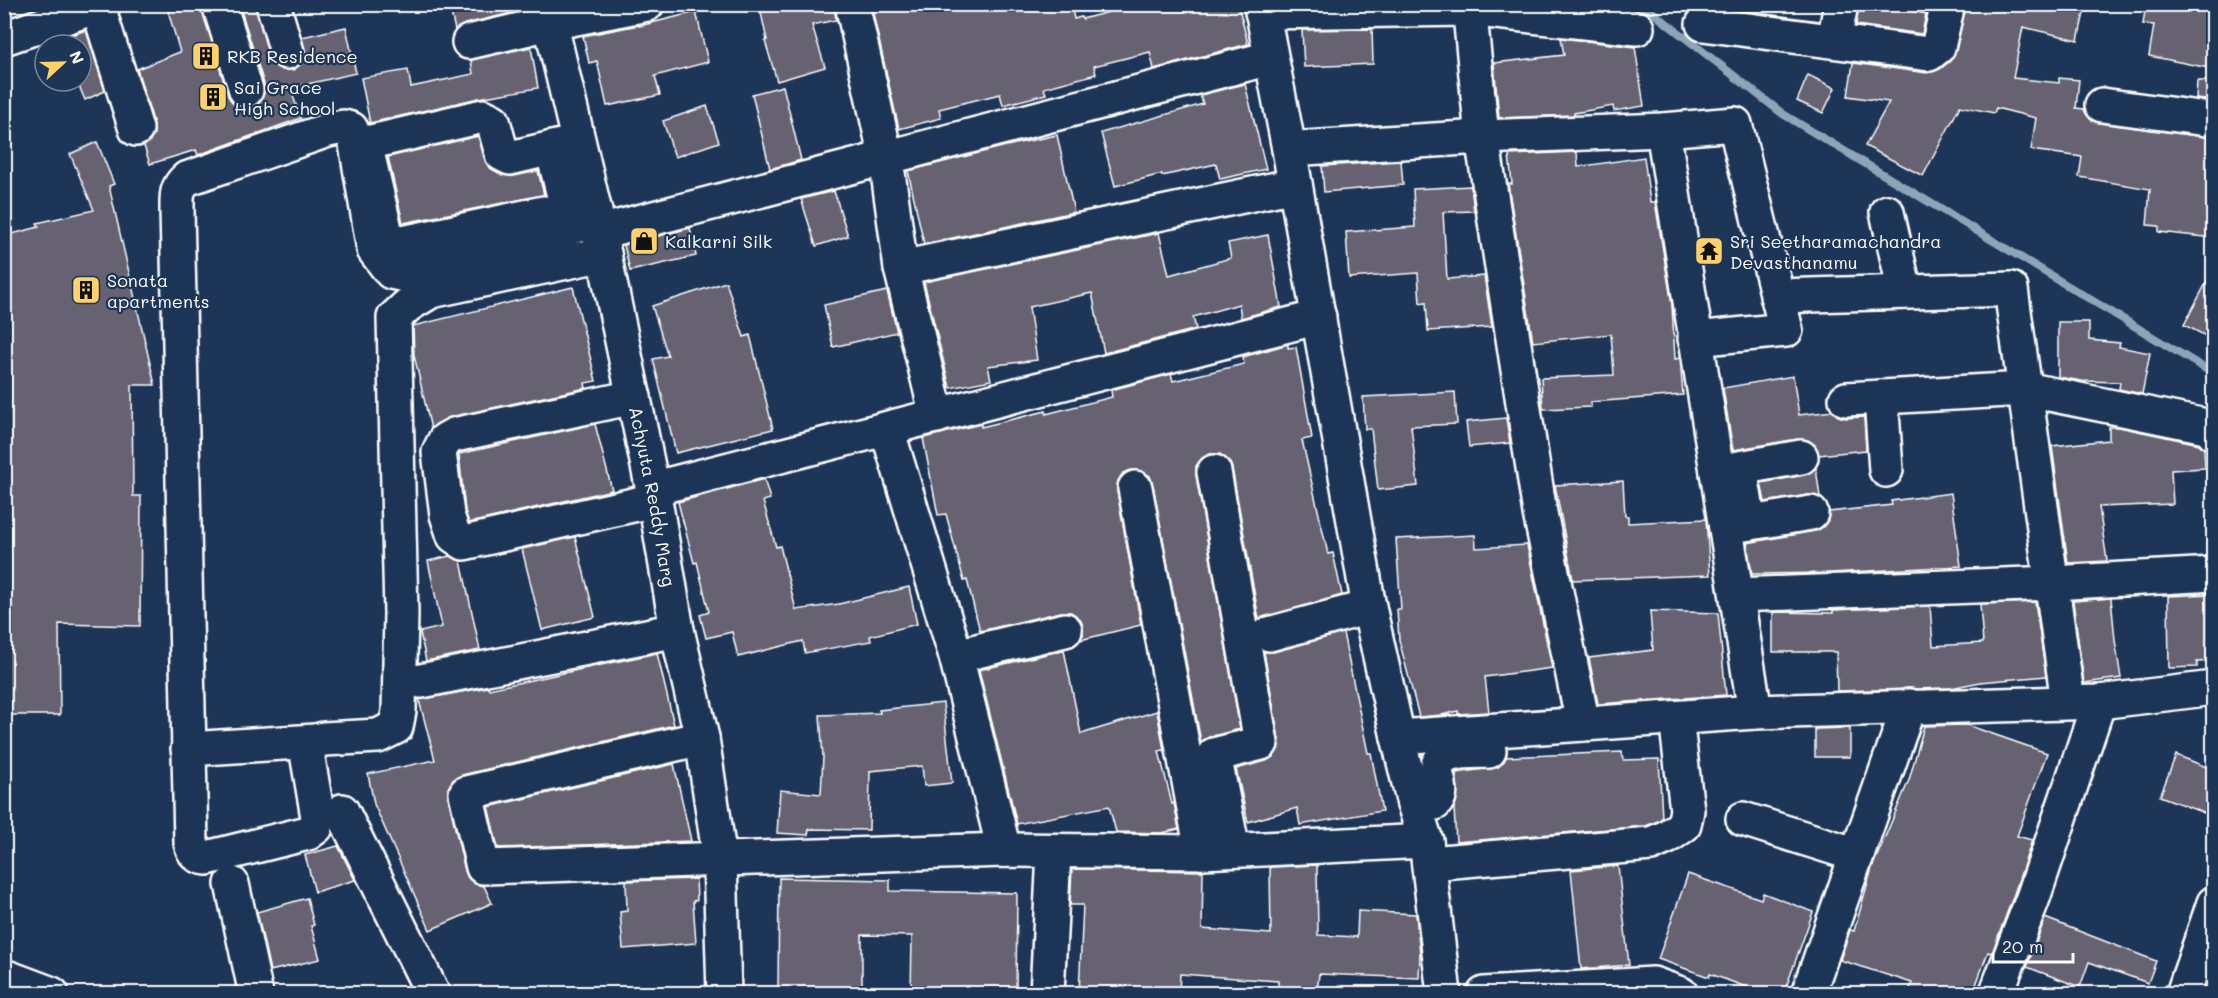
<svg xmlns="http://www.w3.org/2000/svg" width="2218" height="998" font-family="Mali,sans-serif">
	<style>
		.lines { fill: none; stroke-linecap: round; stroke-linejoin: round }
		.stream { stroke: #8ea4b9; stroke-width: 8 }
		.building { fill: #666271; stroke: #fff; stroke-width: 1.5 }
		.minor-casing { stroke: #fff; stroke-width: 38 }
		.minor { stroke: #1d3557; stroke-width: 33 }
		.labels { text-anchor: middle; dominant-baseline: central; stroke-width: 4.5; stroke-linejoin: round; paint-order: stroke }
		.poi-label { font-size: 18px; fill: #fff; stroke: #1d3557; text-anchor: start }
		.street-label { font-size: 18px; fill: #fff; stroke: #1d3557 }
	</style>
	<rect width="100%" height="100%" fill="#1d3557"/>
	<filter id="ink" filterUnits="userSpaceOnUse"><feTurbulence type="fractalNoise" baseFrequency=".0167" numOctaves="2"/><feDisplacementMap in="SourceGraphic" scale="12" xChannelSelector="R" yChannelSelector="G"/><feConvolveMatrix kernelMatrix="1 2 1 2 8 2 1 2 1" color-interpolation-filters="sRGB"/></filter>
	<g filter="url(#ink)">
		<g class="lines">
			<path class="stream" d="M1642,4L1783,114L2214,374"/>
		</g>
		<g class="building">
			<path d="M166,4H201L228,96L233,103L241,108H251L259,103L264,93V84L239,4H255L269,57L275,66L283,70H293L301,64L305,57L302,37L346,27L356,73L290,88L301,118L198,155L196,150L150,164L144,146L150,141L154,134V124L137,69L180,52Z"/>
			<path d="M449,4H515L516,12L465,24L455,30Z"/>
			<path d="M759,4H834L836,20L812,25L825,67L777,81L765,41L767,40Z"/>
			<path d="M1071,4L1074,19L1081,17L1082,19L1139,4H1238L1248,44L1154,69L1150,52L1094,66L1096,74L1044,88L1046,94L1003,105L1000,94L939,109L941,118L899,129L871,5Z"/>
			<path d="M1859,4H1877L1926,14L1922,34L1856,25Z"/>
			<path d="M1966,4H2086L2078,40L2023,27L2013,78L2059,83V78L2079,80L2076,108L2084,109L2090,119L2099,123L2214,138V238L2159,232V226L2147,225L2150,189L2079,177L2082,157L2031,150L2036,118L1996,108L1994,113L1960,106L1923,176L1865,146L1889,102L1848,96L1853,63L1927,73L1940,69L1950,61L1956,51Z"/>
			<path d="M2146,4H2214V69L2149,56L2154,25L2143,24Z"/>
			<path d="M696,12L708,62L655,76L660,95L607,106L597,61L589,63L583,36L639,25V26Z"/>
			<path d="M1372,29L1373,64L1304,67L1302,30Z"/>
			<path d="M86,30L105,91L85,100L77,81H81V45H63L60,39Z"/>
			<path d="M1561,38L1635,47L1644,106L1614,111L1613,106L1574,113V115L1499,118L1494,63L1564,55Z"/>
			<path d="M531,47L538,88L479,98L370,123L361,78L408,70L411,87L473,74L471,60Z"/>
			<path d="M1808,75L1835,88L1823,113L1797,101Z"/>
			<path d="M2197,81H2214V101L2196,99Z"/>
			<path d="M1245,84L1266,169L1220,179L1216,164L1162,176V174L1115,186L1101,133L1203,104L1200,95Z"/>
			<path d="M783,86L801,160L770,169L752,94Z"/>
			<path d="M707,106L719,142L675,157L663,121Z"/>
			<path d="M1057,135L1074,212L924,244L908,171L1006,146Z"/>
			<path d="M478,136L488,166L502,175L514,176L538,171L544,195L403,223L388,157Z"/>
			<path d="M97,142L114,184L109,186L155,385H132L133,496H141L140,626L59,624L60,715H4V236L39,227L37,223L94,210L70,154Z"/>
			<path d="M1577,152L1578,167L1644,157L1650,202H1655L1672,305L1675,359L1680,358L1683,395L1591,402V407L1543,409L1541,378L1614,375L1611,334L1533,342L1508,184H1512L1509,155Z"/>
			<path d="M1401,161L1403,185L1324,192L1322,166Z"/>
			<path d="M1471,186L1474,211L1443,212L1447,279L1484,276L1492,327L1428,331L1426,302L1420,303L1418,273L1349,278L1346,232L1415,227L1413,189Z"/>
			<path d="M834,191L848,236L816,246L801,199Z"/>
			<path d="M690,228L696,256L630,271L624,245Z"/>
			<path d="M1159,233L1169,275L1231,258L1228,243L1268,235L1281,307L1241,318L1239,304L1193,317L1196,329L1104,353L1092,293L1029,307L1037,360L988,366L991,380L950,388L924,282Z"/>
			<path d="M2214,268V340L2184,325Z"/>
			<path d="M726,282L744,337L750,335L773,429L676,453L653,359L668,356L652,306Z"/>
			<path d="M573,287L596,381L585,383L586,388L450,417L436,424L431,429L414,355L413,326Z"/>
			<path d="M887,291L897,332L833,347L824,305Z"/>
			<path d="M2058,322H2089V340L2120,343L2119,347L2150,353L2142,394L2119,389L2120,382L2082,381L2058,377Z"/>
			<path d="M1288,344V348L1296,347L1312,438L1302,440L1328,554L1333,553L1342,595L1259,619L1232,468L1228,460L1220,454H1210L1202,458L1196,466V475L1240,729L1209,737L1201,742L1153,485L1150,476L1142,471L1132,470L1123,473L1118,481L1117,491L1141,625L1080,640L1083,635V626L1079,618L1071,612H1061L980,631L967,580L964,581L946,514L938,515L923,438L981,424V427L1046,411V414L1112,397L1111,390L1171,374L1173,381L1244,364L1243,357Z"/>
			<path d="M1793,376L1799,415L1833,411L1838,416L1846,418L1864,417L1866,450L1819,455L1815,445L1808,440L1798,439L1733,450L1723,388Z"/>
			<path d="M1455,392L1457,424L1411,426L1418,486L1378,490L1371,429H1365L1363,397Z"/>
			<path d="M1506,418L1510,443L1469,447L1466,422Z"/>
			<path d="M595,424L612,490L469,523L465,511L459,454Z"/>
			<path d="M2109,427H2119L2199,444L2204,449L2205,468L2171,470L2173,504L2099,507L2107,561L2068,563L2052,446L2109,440Z"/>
			<path d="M1816,468L1820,497L1808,495L1765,502L1761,483L1804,475Z"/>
			<path d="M764,479L770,499L763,501L776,547L780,546L796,610L839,604L909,587L917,624L870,636L871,641L805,653L803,641L738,657L732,632L706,638L700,615L709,612L697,562L694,563L678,502Z"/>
			<path d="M1623,481L1625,516H1628V523L1706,519L1710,575L1573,580L1555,485Z"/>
			<path d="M1951,493L1961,566L1831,573L1752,574L1747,543L1815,531L1823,527L1828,520L1829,512L1892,505L1891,501Z"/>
			<path d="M1475,535L1476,548L1527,545L1552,668L1485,677L1489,712L1458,714V711L1442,715L1419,717L1399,640L1397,609H1401L1396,539Z"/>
			<path d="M575,537L595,617L542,630L522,549Z"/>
			<path d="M450,556L461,561L480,650L426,661L420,632L442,627L428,561Z"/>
			<path d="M2214,594V661L2197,662V667L2169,668L2168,596Z"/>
			<path d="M2111,598L2115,640L2121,678L2084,683L2073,601Z"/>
			<path d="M2035,602L2046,676L1980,682L1951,688L1837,691L1836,652H1773V612L1833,613V610L1930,606L1933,646L1983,643L1980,604Z"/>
			<path d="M1650,611L1718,613L1726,695L1598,704L1589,658L1653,650Z"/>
			<path d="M1343,633L1368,753H1371L1382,811L1300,825L1297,808L1248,822L1236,769L1266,761L1274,756L1279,748V740L1264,652H1274Z"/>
			<path d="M1064,650L1081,734L1157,711L1164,750L1159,751L1172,804L1174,803L1179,829L1162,833L1116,832L1109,806L1017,824L979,670Z"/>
			<path d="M657,653L674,725L462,775L453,780L448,788V797L465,871L468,878L475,884L484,886L492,903L430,930L374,804L368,774L435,760L419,700L488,687L489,689Z"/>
			<path d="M943,703L952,783L924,786L922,766L870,771L869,830L809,829L808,835L777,833L780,790L821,794L823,757L820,715L880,713L879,710Z"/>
			<path d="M1967,725L2047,753L2017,836L2032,840L2013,897L1992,953L1988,952L1973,993H1908L1912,983L1840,960L1850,930L1854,931L1872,868L1909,780L1924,726Z"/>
			<path d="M1850,728V757H1815V729Z"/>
			<path d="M1622,752L1623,760L1659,759L1662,818L1658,821L1646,826L1456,842L1454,808L1458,791L1456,773L1498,767L1506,757Z"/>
			<path d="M2176,755L2214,770V817L2160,796Z"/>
			<path d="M674,764L691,841L498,848L488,807Z"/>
			<path d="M338,846L355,880L315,892L305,855Z"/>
			<path d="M1317,865L1318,935L1357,937L1358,911L1416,914L1420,953L1419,978L1319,974L1317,993H1278V981L1180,974L1179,993H1079L1083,905H1070L1072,869L1203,871L1202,929L1271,934L1270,867Z"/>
			<path d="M1618,866L1629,965L1581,969L1571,870Z"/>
			<path d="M1688,874L1761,899L1763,893L1813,912L1784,993H1763L1710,974L1709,977L1658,959Z"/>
			<path d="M779,878L890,880V891L1017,893L1016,993H911L912,936L862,935V993H778Z"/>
			<path d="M696,879L697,900L693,901L696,943L623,949L620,912L627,911L626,881Z"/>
			<path d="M307,898L314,925L311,926L320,959L270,971L257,912Z"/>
			<path d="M2045,918L2156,961L2148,983L2089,962L2080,987L2027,967Z"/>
		</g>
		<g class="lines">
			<g class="minor-casing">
				<g id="minor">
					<path d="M219,4L246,90"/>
					<path d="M273,4L287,52"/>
					<path id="s1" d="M546,4L597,220L655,500L677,630L702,738L720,860L724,994"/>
					<path d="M852,4L886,158L901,268L937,416"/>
					<path d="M1261,4L1289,149L1369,607L1398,737L1414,804L1426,841L1444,994"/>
					<path d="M1469,4L1482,137L1540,513L1583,724"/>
					<path d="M98,7L136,129"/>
					<path d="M1262,12L1469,9L1637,28"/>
					<path d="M1703,24L1929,54L1938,47L1948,4"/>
					<path d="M4,38L104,4"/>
					<path d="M1834,41L1841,4"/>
					<path d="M469,42L550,23L647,4"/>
					<path d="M2102,105L2214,120"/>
					<path d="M1663,130L1755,712"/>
					<path d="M552,148L567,208"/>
					<path d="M1289,149L1482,137L1663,130L1735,124L1786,330L1695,339"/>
					<path d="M1887,212L1905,292"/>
					<path d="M544,213L403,243C394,241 388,238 385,229L367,152L371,142L483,116L493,121L502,154L510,158L578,142"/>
					<path d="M597,220L401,274L391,272L374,250L355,138L351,129L344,127L328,130L186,179C176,188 177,197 177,209L191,843C193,853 197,857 207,858L308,833L316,827L318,817L308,759L309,748L316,741L324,739L378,736L396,727L399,711L401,613L394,318L408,305L431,291L604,254"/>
					<path d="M600,232L1270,58"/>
					<path d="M901,268L1295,185"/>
					<path d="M1777,296L2011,289L2068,702"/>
					<path d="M634,397L454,435L445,440L439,452L447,515L454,536L464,543L655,500"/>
					<path d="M1881,397L1886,470"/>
					<path d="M1846,399L2025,389L2211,427L2214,433"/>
					<path d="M887,429L956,656L1004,850"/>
					<path d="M1740,468L1749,523"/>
					<path d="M1214,472L1261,743L1214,755L1233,850"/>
					<path d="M1717,472L1801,457"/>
					<path d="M1135,488L1202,852"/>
					<path d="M652,489L1319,317"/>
					<path d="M1726,527L1811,513"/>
					<path d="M1737,595L2052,583L2214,574"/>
					<path d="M1269,634L1369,607"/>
					<path d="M956,656L1065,630"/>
					<path d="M421,681L677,630"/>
					<path d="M1398,737L1755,712L2099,702L2214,688"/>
					<path d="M702,738L466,793L483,867L1004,850L1202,852L1426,841"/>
					<path d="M188,749L316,741"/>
					<path d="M1414,804L1435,803C1441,796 1440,792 1439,784C1438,780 1436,774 1437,769C1440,748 1474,752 1489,751"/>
					<path d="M342,811L433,994"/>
					<path d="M1743,819L1857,855"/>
					<path d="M1430,863L1651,844L1667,837L1684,825L1687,810L1676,718"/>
					<path d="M232,884L256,994"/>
					<path d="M4,976L52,994"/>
					<path d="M1047,994L1054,852"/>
					<path d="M1484,994L1653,984L1681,994"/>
					<path d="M1808,994L1909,706"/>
					<path d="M1996,994L2033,898L2099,702"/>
					<path d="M2183,994L2214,903"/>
				</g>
			</g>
			<use href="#minor" class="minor"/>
		</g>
	</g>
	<defs>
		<g id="building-square" transform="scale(1.5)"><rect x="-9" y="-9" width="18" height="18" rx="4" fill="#ffd166" stroke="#1d3557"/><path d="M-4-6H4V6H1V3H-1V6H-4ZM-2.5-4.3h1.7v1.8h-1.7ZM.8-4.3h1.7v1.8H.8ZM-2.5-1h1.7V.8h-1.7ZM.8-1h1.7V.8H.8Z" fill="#111"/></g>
		<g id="shop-square" transform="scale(1.5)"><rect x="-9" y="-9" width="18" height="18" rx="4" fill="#ffd166" stroke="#1d3557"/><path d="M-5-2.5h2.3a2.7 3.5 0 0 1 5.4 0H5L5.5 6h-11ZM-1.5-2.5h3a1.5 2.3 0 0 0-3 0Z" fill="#111"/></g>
		<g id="temple-square" transform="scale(1.5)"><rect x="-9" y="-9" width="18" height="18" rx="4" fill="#ffd166" stroke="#1d3557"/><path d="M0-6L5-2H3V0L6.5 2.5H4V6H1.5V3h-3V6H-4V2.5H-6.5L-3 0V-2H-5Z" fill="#111"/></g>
	</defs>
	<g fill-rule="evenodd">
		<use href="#building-square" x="206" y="56"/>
		<use href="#building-square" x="213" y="97"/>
		<use href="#shop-square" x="644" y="241"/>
		<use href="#temple-square" x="1709" y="251"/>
		<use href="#building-square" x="86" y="290"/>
	</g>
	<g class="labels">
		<g class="poi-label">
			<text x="227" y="56">RKB Residence</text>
			<text x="234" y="87">Sai Grace<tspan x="234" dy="21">High School</tspan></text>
			<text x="665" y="241">Kalkarni Silk</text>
			<text x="1730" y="241">Sri Seetharamachandra<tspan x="1730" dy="21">Devasthanamu</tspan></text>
			<text x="107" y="280">Sonata<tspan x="107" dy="21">apartments</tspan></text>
		</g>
		<g class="street-label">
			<text stroke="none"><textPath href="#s1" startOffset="504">Achyuta Reddy Marg</textPath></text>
		</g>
	</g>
	<rect width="2218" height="998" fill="none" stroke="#1d3557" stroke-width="24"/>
	<rect x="12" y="12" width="2194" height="974" fill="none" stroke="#fff" stroke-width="2" filter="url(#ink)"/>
	<g transform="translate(63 63) rotate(68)"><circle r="28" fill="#1d3557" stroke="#77869a" stroke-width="1.5"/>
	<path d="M0-4.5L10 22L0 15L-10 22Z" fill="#ffd166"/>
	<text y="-9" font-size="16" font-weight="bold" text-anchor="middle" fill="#ffffff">N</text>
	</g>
	<path d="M1993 953v9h80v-9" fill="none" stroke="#ffffff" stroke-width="3"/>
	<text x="2002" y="953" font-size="18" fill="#ffffff" stroke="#1d3557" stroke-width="4.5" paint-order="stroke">20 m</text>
</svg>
